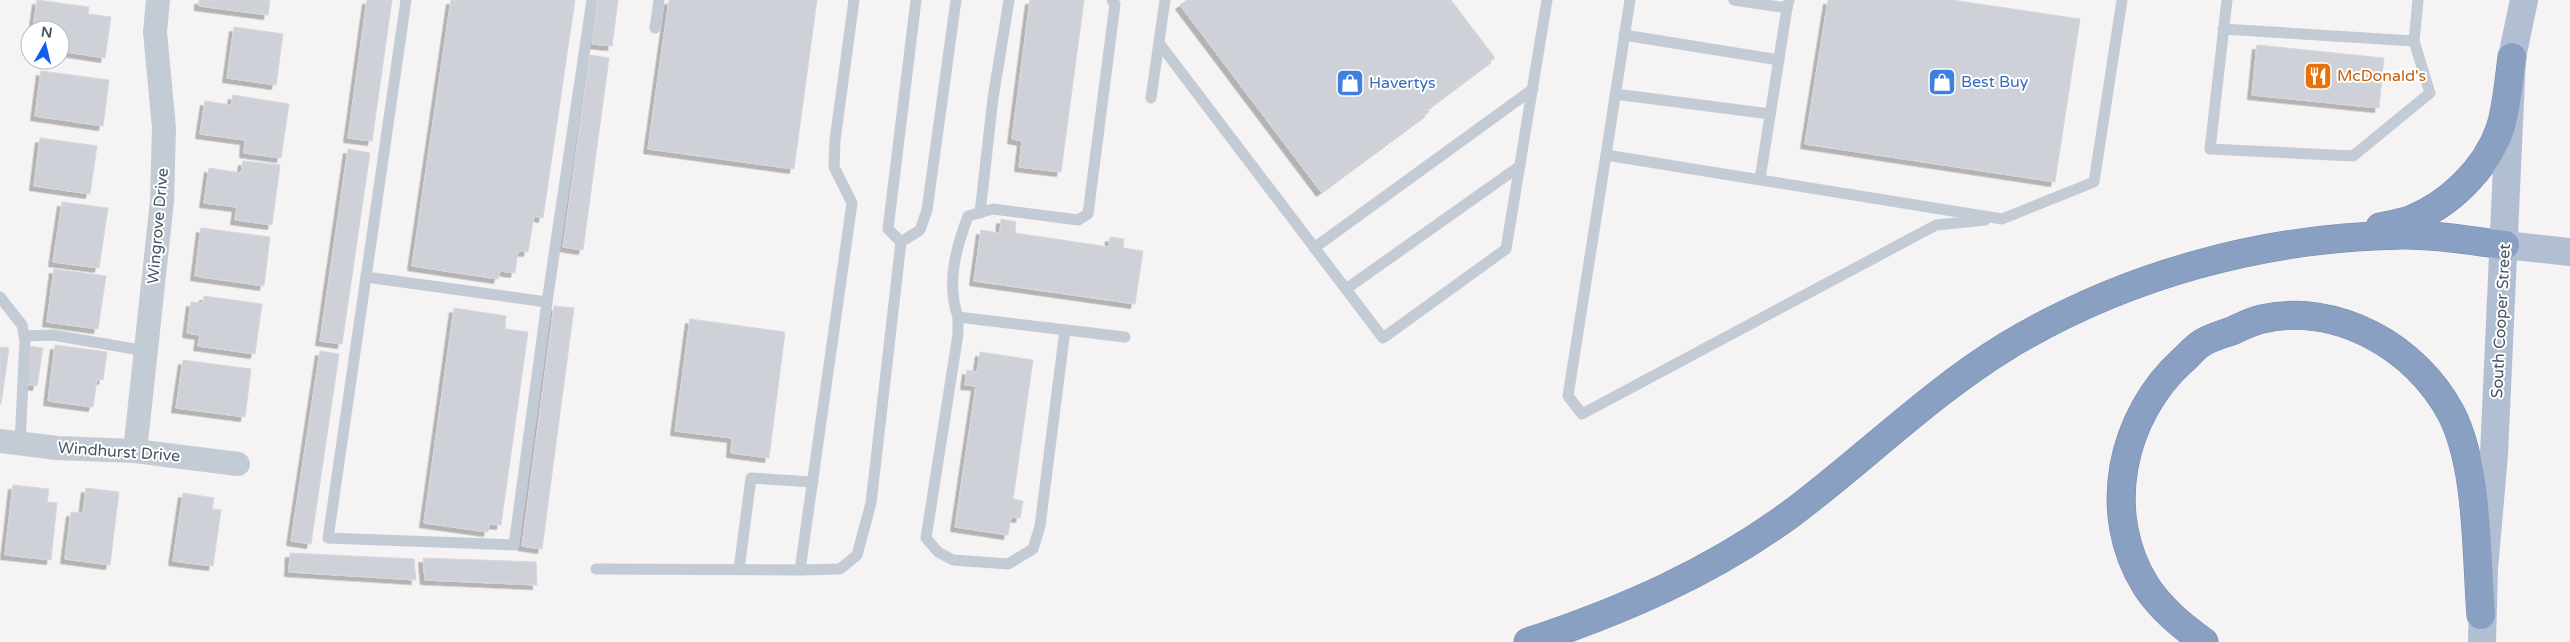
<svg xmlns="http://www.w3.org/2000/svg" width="2570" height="642" font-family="'Varela Round',sans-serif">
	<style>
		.building { fill: #cfd1d8; stroke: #d6d8de; filter: url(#shadow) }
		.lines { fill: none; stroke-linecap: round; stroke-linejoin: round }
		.motorway-casing { stroke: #748baf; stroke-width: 29 }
		.service { stroke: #c3cbd4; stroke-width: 11 }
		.minor { stroke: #c3cbd4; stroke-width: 24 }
		.primary { stroke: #b2bfd2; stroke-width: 28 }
		.motorway { stroke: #89a0c3; stroke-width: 28 }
		.labels { text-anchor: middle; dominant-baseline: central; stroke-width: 4; stroke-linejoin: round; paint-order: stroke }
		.food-label { font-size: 16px; fill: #c56008; stroke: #fff; text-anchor: start }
		.shop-label { font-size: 16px; fill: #366cbe; stroke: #fff; text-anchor: start }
		.street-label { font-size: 16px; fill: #495462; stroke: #fff }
	</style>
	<defs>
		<filter id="shadow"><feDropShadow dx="-4.5" dy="4.5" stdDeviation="0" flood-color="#0004"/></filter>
	</defs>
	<rect width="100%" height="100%" fill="#f5f3f3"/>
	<g class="building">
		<path d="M37,0L89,7L88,14L111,17L105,58L60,51V30H33Z"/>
		<path d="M199,0H270L268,15L199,6Z"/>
		<path d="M367,0H392L372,141L348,138Z"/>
		<path d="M451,0H575L543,218L534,216L528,252L518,251L515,273L500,271L498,279L412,266Z"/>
		<path d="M598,0H618L612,46L592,44Z"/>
		<path d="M669,0H817L794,169L648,149Z"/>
		<path d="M1030,0H1084L1061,172L1019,167L1022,141L1012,139Z"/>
		<path d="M1187,0H1451L1495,58L1427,109L1429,112L1321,192L1180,5Z"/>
		<path d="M1828,0H1952L2080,19L2055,182L1805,144Z"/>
		<path d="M234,27L283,34L276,85L227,78Z"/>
		<path d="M2257,45L2384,58L2379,108L2252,95Z"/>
		<path d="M590,55L609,58L583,250L563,247Z"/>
		<path d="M41,71L109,80L103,126L35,116Z"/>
		<path d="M233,95L289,104L281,158L244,153L245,140L200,134L205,101L231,105Z"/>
		<path d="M40,138L97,146L90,194L34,186Z"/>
		<path d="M348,149L370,153L342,344L320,341Z"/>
		<path d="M243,161L280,165L272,225L235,220L237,207L204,203L209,168L241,173Z"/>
		<path d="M62,202L108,208L99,268L53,262Z"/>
		<path d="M1001,219L1016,222L1015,233L1109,247L1110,237L1124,239L1123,248L1143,251L1135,304L974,281L981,230L1000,233Z"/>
		<path d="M201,228L270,237L264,286L195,276Z"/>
		<path d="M54,269L106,276L98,329L47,322Z"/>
		<path d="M204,296L262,304L255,354L198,346L200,335L187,333L191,302L203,303Z"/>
		<path d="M554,306L574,308L542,549L522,546Z"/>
		<path d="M454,308L506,316L505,329L528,332L501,525L489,524L488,532L424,523Z"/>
		<path d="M690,319L785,332L769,458L731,453L732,438L675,431Z"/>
		<path d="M55,345L107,352L103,380L97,379L93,407L48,401Z"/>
		<path d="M28,346L43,348L37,386L23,384Z"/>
		<path d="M0,347L9,348L1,404H0Z"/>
		<path d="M320,351L339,354L311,544L291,541Z"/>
		<path d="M980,352L1033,360L1013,499L1023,501L1020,518L1011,517L1008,535L955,527L976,386L965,385L967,370L977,372Z"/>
		<path d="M183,360L251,369L245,417L176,408Z"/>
		<path d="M13,485L49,489L47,502L57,503L51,560L5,555Z"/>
		<path d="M86,488L119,492L110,565L65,559L71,512L83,513Z"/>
		<path d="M183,493L214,498L212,509L221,510L213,566L173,561Z"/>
		<path d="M290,553L414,559L416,580L289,572Z"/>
		<path d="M423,558L536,562L537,585L425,580Z"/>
	</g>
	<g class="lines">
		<g class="motorway-casing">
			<g id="motorway">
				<path d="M2380,227C2390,225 2401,223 2410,220C2449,205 2486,169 2500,129C2507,108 2509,79 2512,57"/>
				<path d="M1528,642C1622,611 1712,572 1792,513C1864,459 1930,393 2007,346C2125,275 2264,237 2402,235C2436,234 2471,241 2505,245"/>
				<path d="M2204,642C2182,626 2161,609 2146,586C2100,513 2121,416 2183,360C2189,355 2195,347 2202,343C2211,337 2224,334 2234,330C2243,326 2252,321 2262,319C2337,302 2416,347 2451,413C2479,467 2476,555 2481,615"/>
			</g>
		</g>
		<g class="service">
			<path d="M406,0L366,277L547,302L592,0"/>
			<path d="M1112,0L1115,4L1088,214L1078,220L993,209L968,216C956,248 946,283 958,317L1125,337"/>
			<path d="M1630,0L1606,155L2002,219L2094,182L2122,0"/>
			<path d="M1734,0L1787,8L1789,0"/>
			<path d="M2227,0L2210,149L2353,156L2430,93L2414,41L2418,0"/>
			<path d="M655,28L659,0"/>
			<path d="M2223,29L2414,41"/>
			<path d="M1624,35L1779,60"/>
			<path d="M1159,43L1383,338L1506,249L1547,0"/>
			<path d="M1615,94L1770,114"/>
			<path d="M1151,98L1165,0"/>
			<path d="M1606,155L1568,396L1582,414L1936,225L1985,220"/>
			<path d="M1760,179L1787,8"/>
			<path d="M980,213L993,98L1009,0"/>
			<path d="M901,242L920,230L927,210L956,0"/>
			<path d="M1314,248L1533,89"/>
			<path d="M366,277L328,538L514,545L547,302"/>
			<path d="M1346,289L1520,166"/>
			<path d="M0,297L22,325L25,340L20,443"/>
			<path d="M958,317V334L926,538L938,552L953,560L1008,564L1033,549L1040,526L1065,330"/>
			<path d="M24,336L53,335L146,351"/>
			<path d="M596,569L800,570L852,203L834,167L835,140L854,0"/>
			<path d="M739,569L751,478L813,482"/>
			<path d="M800,570L840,569L857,555L871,503L901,242L888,229L916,0"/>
		</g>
		<g class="minor">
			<path d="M0,441L57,448L135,451L238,464"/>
			<path d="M135,451L162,201L164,128L155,32L158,0"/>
		</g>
		<g class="primary">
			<path d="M2505,245L2570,252"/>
			<path d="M2482,642L2484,569L2494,454L2512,57L2524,0"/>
		</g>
		<use href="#motorway" class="motorway"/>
	</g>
	<defs>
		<g id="restaurant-square" transform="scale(1.4375)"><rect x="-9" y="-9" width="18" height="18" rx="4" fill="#e8710a" stroke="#fff"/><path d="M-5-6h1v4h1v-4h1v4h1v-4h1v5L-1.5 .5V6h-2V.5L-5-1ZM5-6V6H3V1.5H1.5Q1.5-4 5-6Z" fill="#fff"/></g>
		<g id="shop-square" transform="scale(1.4375)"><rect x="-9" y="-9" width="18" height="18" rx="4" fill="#3f7fe0" stroke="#fff"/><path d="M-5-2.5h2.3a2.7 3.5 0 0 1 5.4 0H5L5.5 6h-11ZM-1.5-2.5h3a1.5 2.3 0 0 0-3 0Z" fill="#fff"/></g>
	</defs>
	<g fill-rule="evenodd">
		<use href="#restaurant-square" x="2318" y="76"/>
		<use href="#shop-square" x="1942" y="82"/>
		<use href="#shop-square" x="1350" y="83"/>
	</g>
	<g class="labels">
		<g class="food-label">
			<text x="2337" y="76">McDonald's</text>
		</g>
		<g class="shop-label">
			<text x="1961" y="82">Best Buy</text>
			<text x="1369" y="83">Havertys</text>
		</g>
		<g class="street-label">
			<text transform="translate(158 226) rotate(-85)">Wingrove Drive</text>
			<text transform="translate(2501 321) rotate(-87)">South Cooper Street</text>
			<text transform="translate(119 452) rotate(4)">Windhurst Drive</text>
		</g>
	</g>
	<g transform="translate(45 45) rotate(8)"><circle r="24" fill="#ffffff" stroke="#b6bbc0"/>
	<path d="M0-4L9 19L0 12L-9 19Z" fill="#125fef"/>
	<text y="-8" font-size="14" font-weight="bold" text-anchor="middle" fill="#495462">N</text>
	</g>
</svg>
